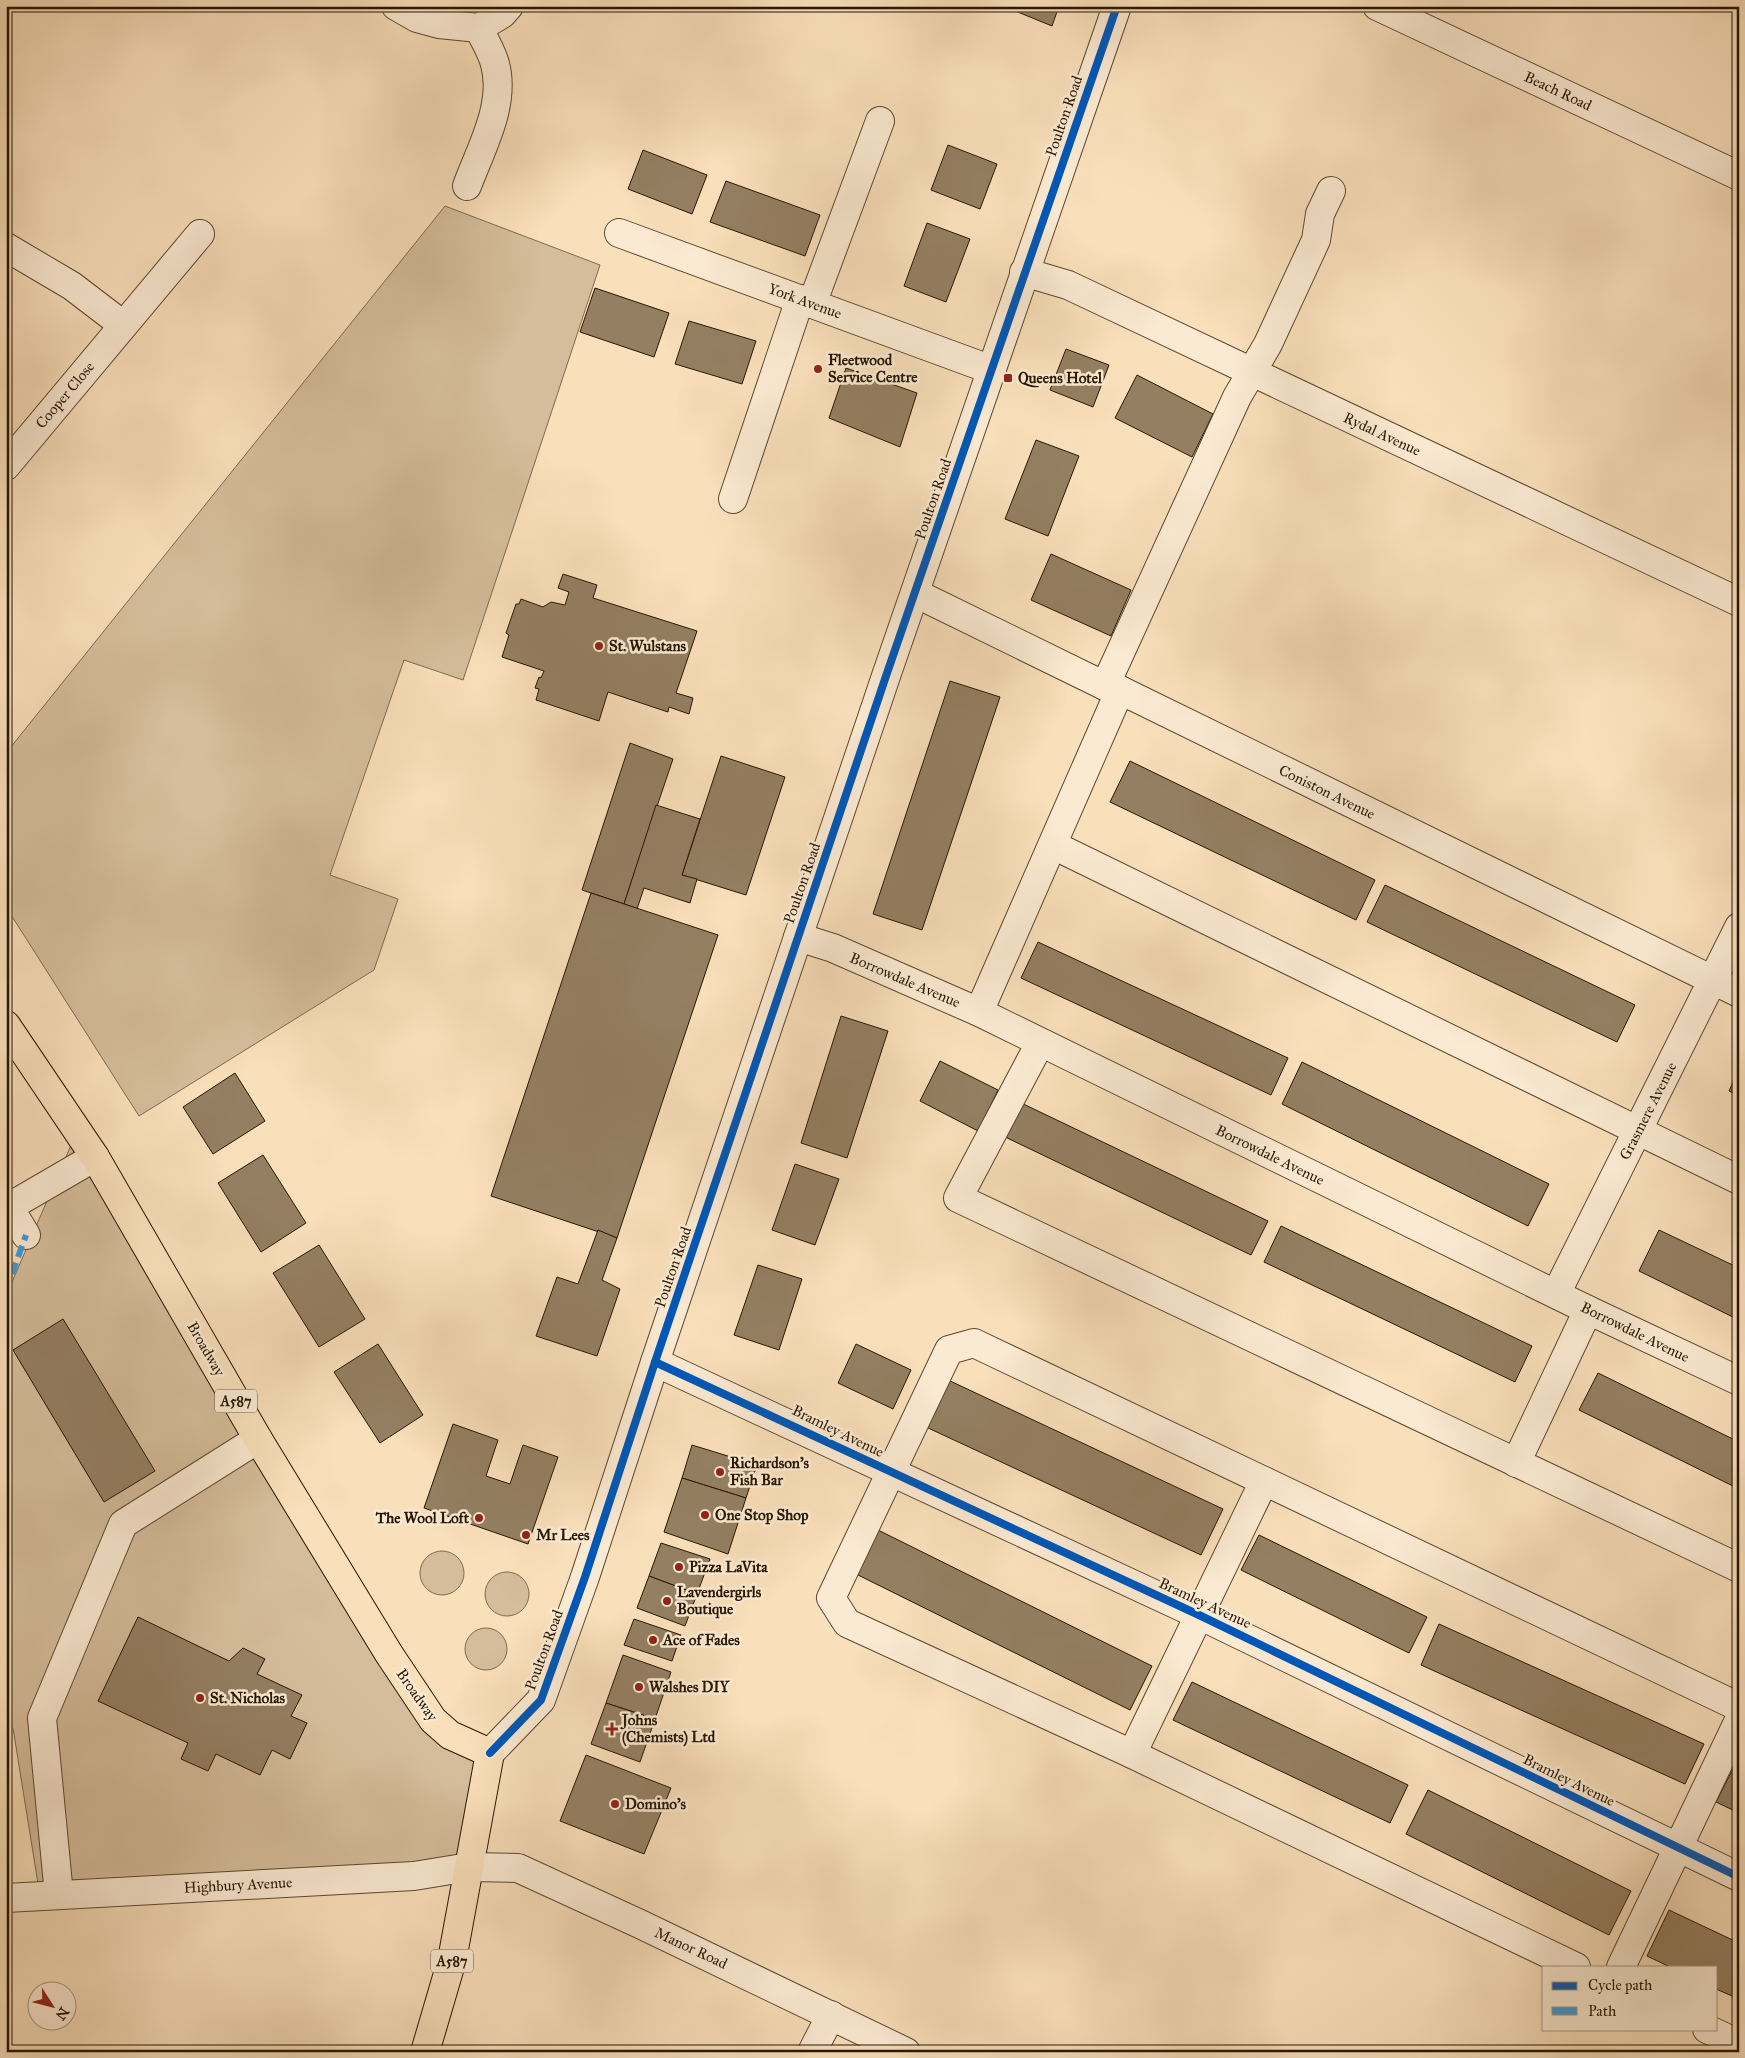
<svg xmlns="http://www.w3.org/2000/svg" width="1745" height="2058" font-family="'IM FELL Great Primer',serif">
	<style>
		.green { fill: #d5bd9b; stroke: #7e6a4e }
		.building { fill: #947f62; stroke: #271602 }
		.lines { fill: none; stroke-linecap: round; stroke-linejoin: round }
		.minor-casing { stroke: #5c4830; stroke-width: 30 }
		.major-casing { stroke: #271602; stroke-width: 30 }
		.minor { stroke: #fbead2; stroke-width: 28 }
		.major { stroke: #f9dfba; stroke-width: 28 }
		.quiet { stroke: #3d9add; stroke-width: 6; stroke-dasharray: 12 6; stroke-linecap: butt }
		.cycleway-casing { stroke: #fbead2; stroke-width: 11 }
		.cycleway { stroke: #0057b8; stroke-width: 8 }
		.poi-dot { fill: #8f2418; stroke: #fbead2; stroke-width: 2 }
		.labels { text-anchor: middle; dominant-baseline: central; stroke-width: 5; stroke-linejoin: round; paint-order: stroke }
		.shield { fill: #fbead2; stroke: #675640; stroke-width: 1 }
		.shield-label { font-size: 14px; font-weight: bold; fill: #271602 }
		.street-label { font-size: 15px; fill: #271602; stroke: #fbead2 }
		.poi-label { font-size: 15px; font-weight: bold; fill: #271602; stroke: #fbead2; text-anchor: start }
	</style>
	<rect width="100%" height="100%" fill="#f9dfba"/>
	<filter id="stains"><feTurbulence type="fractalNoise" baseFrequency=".004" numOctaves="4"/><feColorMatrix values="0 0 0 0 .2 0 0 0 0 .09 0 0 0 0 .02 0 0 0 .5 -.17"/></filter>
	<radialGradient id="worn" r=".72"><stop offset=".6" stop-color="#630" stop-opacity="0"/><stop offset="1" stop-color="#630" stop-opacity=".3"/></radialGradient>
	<g class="green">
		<path d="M445,206L600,265L463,680L404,660L330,875L398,899L374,970L139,1116L6,907V753Z"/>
		<path d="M78,1129L433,1720L490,1753L469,1867L40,1896L13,1728L6,1723V1296Z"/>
		<circle cx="442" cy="1573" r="22"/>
		<circle cx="507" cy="1594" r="22"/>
		<circle cx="486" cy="1649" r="21"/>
	</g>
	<g class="building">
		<path d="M1003,6H1059L1052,26Z"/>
		<path d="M948,145L997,164L980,209L931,190Z"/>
		<path d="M643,150L707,175L692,214L628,189Z"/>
		<path d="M726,181L820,215L805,256L710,222Z"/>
		<path d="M927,223L970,239L946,302L904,286Z"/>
		<path d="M595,288L669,313L654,357L580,332Z"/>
		<path d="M689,321L756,341L742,384L675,364Z"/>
		<path d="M1066,349L1109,365L1093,407L1050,390Z"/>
		<path d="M846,368L917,393L900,447L829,418Z"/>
		<path d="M1137,375L1213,414L1192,457L1115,418Z"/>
		<path d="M1036,440L1079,456L1048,536L1005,519Z"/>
		<path d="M1051,554L1131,590L1111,636L1031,600Z"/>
		<path d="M563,574L597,585L593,598L697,631L676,693L693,698L689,714L669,707L668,712L608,692L599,721L536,700L539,689L535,688L539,677L541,678L544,671L502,657L509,635L506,633L516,604H519L521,599L543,607L551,602L565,605L569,592L558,588Z"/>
		<path d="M950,681L1000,697L922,930L873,914Z"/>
		<path d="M630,743L673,759L624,904L582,890Z"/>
		<path d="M721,756L785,777L746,895L682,875Z"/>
		<path d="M1130,761L1375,880L1356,920L1110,802Z"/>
		<path d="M656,805L700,819L682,875L697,879L690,903L644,888L637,909L624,904Z"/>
		<path d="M1385,885L1635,1005L1617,1042L1367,922Z"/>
		<path d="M591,893L718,935L617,1238L491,1196Z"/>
		<path d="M1038,942L1288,1058L1271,1095L1021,978Z"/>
		<path d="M841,1016L888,1031L847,1158L801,1143Z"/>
		<path d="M940,1061L998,1090L978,1131L920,1101Z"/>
		<path d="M1302,1062L1549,1184L1528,1226L1282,1104Z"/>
		<path d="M1739,1069V1096L1729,1091Z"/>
		<path d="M235,1073L265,1121L213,1154L183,1107Z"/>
		<path d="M1017,1101L1268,1221L1251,1255L1001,1135Z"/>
		<path d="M263,1155L306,1223L261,1252L218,1183Z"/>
		<path d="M795,1164L839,1179L815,1245L772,1230Z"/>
		<path d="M1281,1226L1532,1346L1515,1382L1264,1262Z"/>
		<path d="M598,1230L617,1238L602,1280L620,1289L597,1356L536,1336L557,1277L578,1284Z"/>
		<path d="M1659,1230L1739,1268V1320L1639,1271Z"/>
		<path d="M319,1245L365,1319L319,1347L273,1273Z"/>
		<path d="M758,1265L802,1279L779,1350L734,1335Z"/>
		<path d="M63,1319L155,1471L104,1502L13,1350Z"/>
		<path d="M378,1344L423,1415L380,1443L334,1372Z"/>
		<path d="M856,1344L911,1370L893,1409L838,1383Z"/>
		<path d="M1598,1373L1739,1442V1489L1579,1410Z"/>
		<path d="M948,1380L1223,1509L1201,1555L926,1427Z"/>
		<path d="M453,1424L498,1440L486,1476L510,1484L523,1445L558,1457L528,1544L424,1508Z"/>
		<path d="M692,1445L757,1465L746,1498L682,1478Z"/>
		<path d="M682,1478L746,1498L728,1554L664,1532Z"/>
		<path d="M878,1530L1152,1666L1130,1710L856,1574Z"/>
		<path d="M1259,1535L1427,1617L1409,1653L1241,1570Z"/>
		<path d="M661,1543L710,1559L697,1594L649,1576Z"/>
		<path d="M649,1576L697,1594L685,1626L637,1608Z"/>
		<path d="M138,1617L229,1661L243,1648L265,1659L257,1674L302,1695L291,1716L307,1723L290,1759L272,1750L260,1775L216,1754L208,1771L181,1759L188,1743L98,1701Z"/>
		<path d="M634,1619L681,1635L672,1661L624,1645Z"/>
		<path d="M1439,1624L1704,1744L1685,1784L1421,1665Z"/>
		<path d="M623,1655L671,1672L655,1719L606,1703Z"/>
		<path d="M1192,1682L1408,1785L1390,1823L1173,1720Z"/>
		<path d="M606,1703L655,1719L640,1762L591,1744Z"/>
		<path d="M586,1755L671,1788L644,1854L560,1821Z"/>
		<path d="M1736,1763L1739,1765V1813L1716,1802Z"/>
		<path d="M1428,1790L1631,1891L1609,1935L1406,1834Z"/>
		<path d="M1669,1910L1739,1943V1999L1716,1989V1967H1670L1647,1956Z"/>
	</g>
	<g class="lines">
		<g class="minor-casing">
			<g id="minor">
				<path d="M396,6L417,18L439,24L479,28L502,14L509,6"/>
				<path d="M1377,6L1739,176"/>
				<path d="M467,186C481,148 506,105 495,64C492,52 484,40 479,28"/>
				<path d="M619,233L992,370"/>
				<path d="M6,247L72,286L123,325"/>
				<path d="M1024,272L1068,285L1739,602"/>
				<path d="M812,304L880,121"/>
				<path d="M6,466L200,234"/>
				<path d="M733,499L800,299"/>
				<path d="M915,593L1105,686L1120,690L1739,993"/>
				<path d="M1105,686L1237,397L1268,344L1316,240L1320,214L1331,191"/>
				<path d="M1053,845L1739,1180"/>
				<path d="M798,937L833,948L979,1012L1588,1310L1739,1381"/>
				<path d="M979,1012L1120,690"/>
				<path d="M1040,1043L958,1198L1739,1568"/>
				<path d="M26,1235L9,1207L95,1157"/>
				<path d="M1556,1294L1739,927"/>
				<path d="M655,1362L1199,1615L1739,1877"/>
				<path d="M1516,1463L1588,1310"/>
				<path d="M490,1753L541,1700L585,1577L655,1362L886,676L1117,6"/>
				<path d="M1132,1754L1264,1481"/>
				<path d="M59,1895L42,1718L123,1524L258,1439"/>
				<path d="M6,1898L414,1876L469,1867L518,1868L640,1924L906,2052"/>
				<path d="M1576,1967L1132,1754L847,1623L831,1598L949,1350L974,1343L1739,1707"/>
				<path d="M1621,1967L1739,1720"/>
				<path d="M1707,2029L1739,2044"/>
				<path d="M812,2052L831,2015"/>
			</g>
		</g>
		<g class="major-casing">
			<path id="major" d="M6,1025L95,1157L258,1439L389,1654L433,1720L450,1735L490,1753L452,1960L425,2052"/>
		</g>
		<use href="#minor" class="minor"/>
		<use href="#major" class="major"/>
		<path class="quiet" d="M6,1291L26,1235"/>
		<g class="cycleway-casing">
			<g id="cycleway">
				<path d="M655,1362L1199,1615L1739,1877"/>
				<path d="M490,1753L541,1700L585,1577L655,1362L886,676L1117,6"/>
			</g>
		</g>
		<use href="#cycleway" class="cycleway"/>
	</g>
	<g class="poi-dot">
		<circle cx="818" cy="369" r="5"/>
		<rect x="1003" y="373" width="10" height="10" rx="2.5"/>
		<circle cx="599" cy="646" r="5"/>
		<circle cx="720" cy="1472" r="5"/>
		<circle cx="705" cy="1515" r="5"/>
		<circle cx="479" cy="1518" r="5"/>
		<circle cx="526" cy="1535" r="5"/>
		<circle cx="679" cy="1567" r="5"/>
		<circle cx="667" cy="1601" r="5"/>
		<circle cx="653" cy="1640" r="5"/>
		<circle cx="639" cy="1687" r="5"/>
		<circle cx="200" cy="1698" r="5"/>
		<path d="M609.5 1721.5h5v5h5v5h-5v5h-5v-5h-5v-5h5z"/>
		<circle cx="615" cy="1804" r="5"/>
	</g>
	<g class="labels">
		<g class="shield">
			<rect x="215" y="1389.5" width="42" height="23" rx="4"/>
			<rect x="431" y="1949.5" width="42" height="23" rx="4"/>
		</g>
		<g class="shield-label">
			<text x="236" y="1401">A587</text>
			<text x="452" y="1961">A587</text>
		</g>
		<g class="street-label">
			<text transform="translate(1558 91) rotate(25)">Beach Road</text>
			<text transform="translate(1064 116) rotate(-71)">Poulton Road</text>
			<text transform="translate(805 301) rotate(20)">York Avenue</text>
			<text transform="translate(65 395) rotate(-50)">Cooper Close</text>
			<text transform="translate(1382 434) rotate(25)">Rydal Avenue</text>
			<text transform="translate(933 499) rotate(-71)">Poulton Road</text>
			<text transform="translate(1327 792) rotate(26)">Coniston Avenue</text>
			<text transform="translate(802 883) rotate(-71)">Poulton Road</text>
			<text transform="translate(905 980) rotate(23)">Borrowdale Avenue</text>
			<text transform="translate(1648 1111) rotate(-63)">Grasmere Avenue</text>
			<text transform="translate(1270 1155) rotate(26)">Borrowdale Avenue</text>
			<text transform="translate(673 1267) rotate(-71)">Poulton Road</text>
			<text transform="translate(1635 1332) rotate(26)">Borrowdale Avenue</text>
			<text transform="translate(206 1349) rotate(60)">Broadway</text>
			<text transform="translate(838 1431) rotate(26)">Bramley Avenue</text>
			<text transform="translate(1205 1603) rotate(25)">Bramley Avenue</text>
			<text transform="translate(544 1650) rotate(-70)">Poulton Road</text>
			<text transform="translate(417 1695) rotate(55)">Broadway</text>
			<text transform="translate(1569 1780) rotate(26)">Bramley Avenue</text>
			<text transform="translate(238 1885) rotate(-3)">Highbury Avenue</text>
			<text transform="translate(691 1948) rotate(25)">Manor Road</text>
		</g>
		<g class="poi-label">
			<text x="828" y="360">Fleetwood<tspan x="828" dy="17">Service Centre</tspan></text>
			<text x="1018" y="378">Queens Hotel</text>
			<text x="609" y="646">St. Wulstans</text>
			<text x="730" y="1463">Richardson's<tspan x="730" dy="17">Fish Bar</tspan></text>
			<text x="715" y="1515">One Stop Shop</text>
			<text x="469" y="1518" text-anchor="end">The Wool Loft</text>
			<text x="536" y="1535">Mr Lees</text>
			<text x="689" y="1567">Pizza LaVita</text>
			<text x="677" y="1592">Lavendergirls<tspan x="677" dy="17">Boutique</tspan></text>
			<text x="663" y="1640">Ace of Fades</text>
			<text x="649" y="1687">Walshes DIY</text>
			<text x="210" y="1698">St. Nicholas</text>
			<text x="622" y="1720">Johns<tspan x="622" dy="17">(Chemists) Ltd</tspan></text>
			<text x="625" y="1804">Domino's</text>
		</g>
	</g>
	<rect width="1745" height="2058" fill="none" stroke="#f9dfba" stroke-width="25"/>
	<rect x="8" y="8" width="1730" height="2043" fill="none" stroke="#271602" stroke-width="2.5"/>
	<rect x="12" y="12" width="1720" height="2033" fill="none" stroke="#271602"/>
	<rect x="1542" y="1966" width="175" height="65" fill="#fbead2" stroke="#a6957f"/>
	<rect x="1552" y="1982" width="25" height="8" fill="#0057b8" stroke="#a6957f"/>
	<text x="1588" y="1990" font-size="15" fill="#271602">Cycle path</text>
	<rect x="1552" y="2007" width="25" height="8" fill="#3d9add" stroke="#a6957f"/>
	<text x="1588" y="2016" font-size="15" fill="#271602">Path</text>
	<g transform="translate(52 2006) rotate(126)"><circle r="24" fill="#fbead2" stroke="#a6957f"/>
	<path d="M0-4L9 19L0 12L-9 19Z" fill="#8f2418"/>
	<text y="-8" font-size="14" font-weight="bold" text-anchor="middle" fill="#271602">N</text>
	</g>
	<rect width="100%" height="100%" filter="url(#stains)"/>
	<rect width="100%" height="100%" fill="url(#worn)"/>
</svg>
